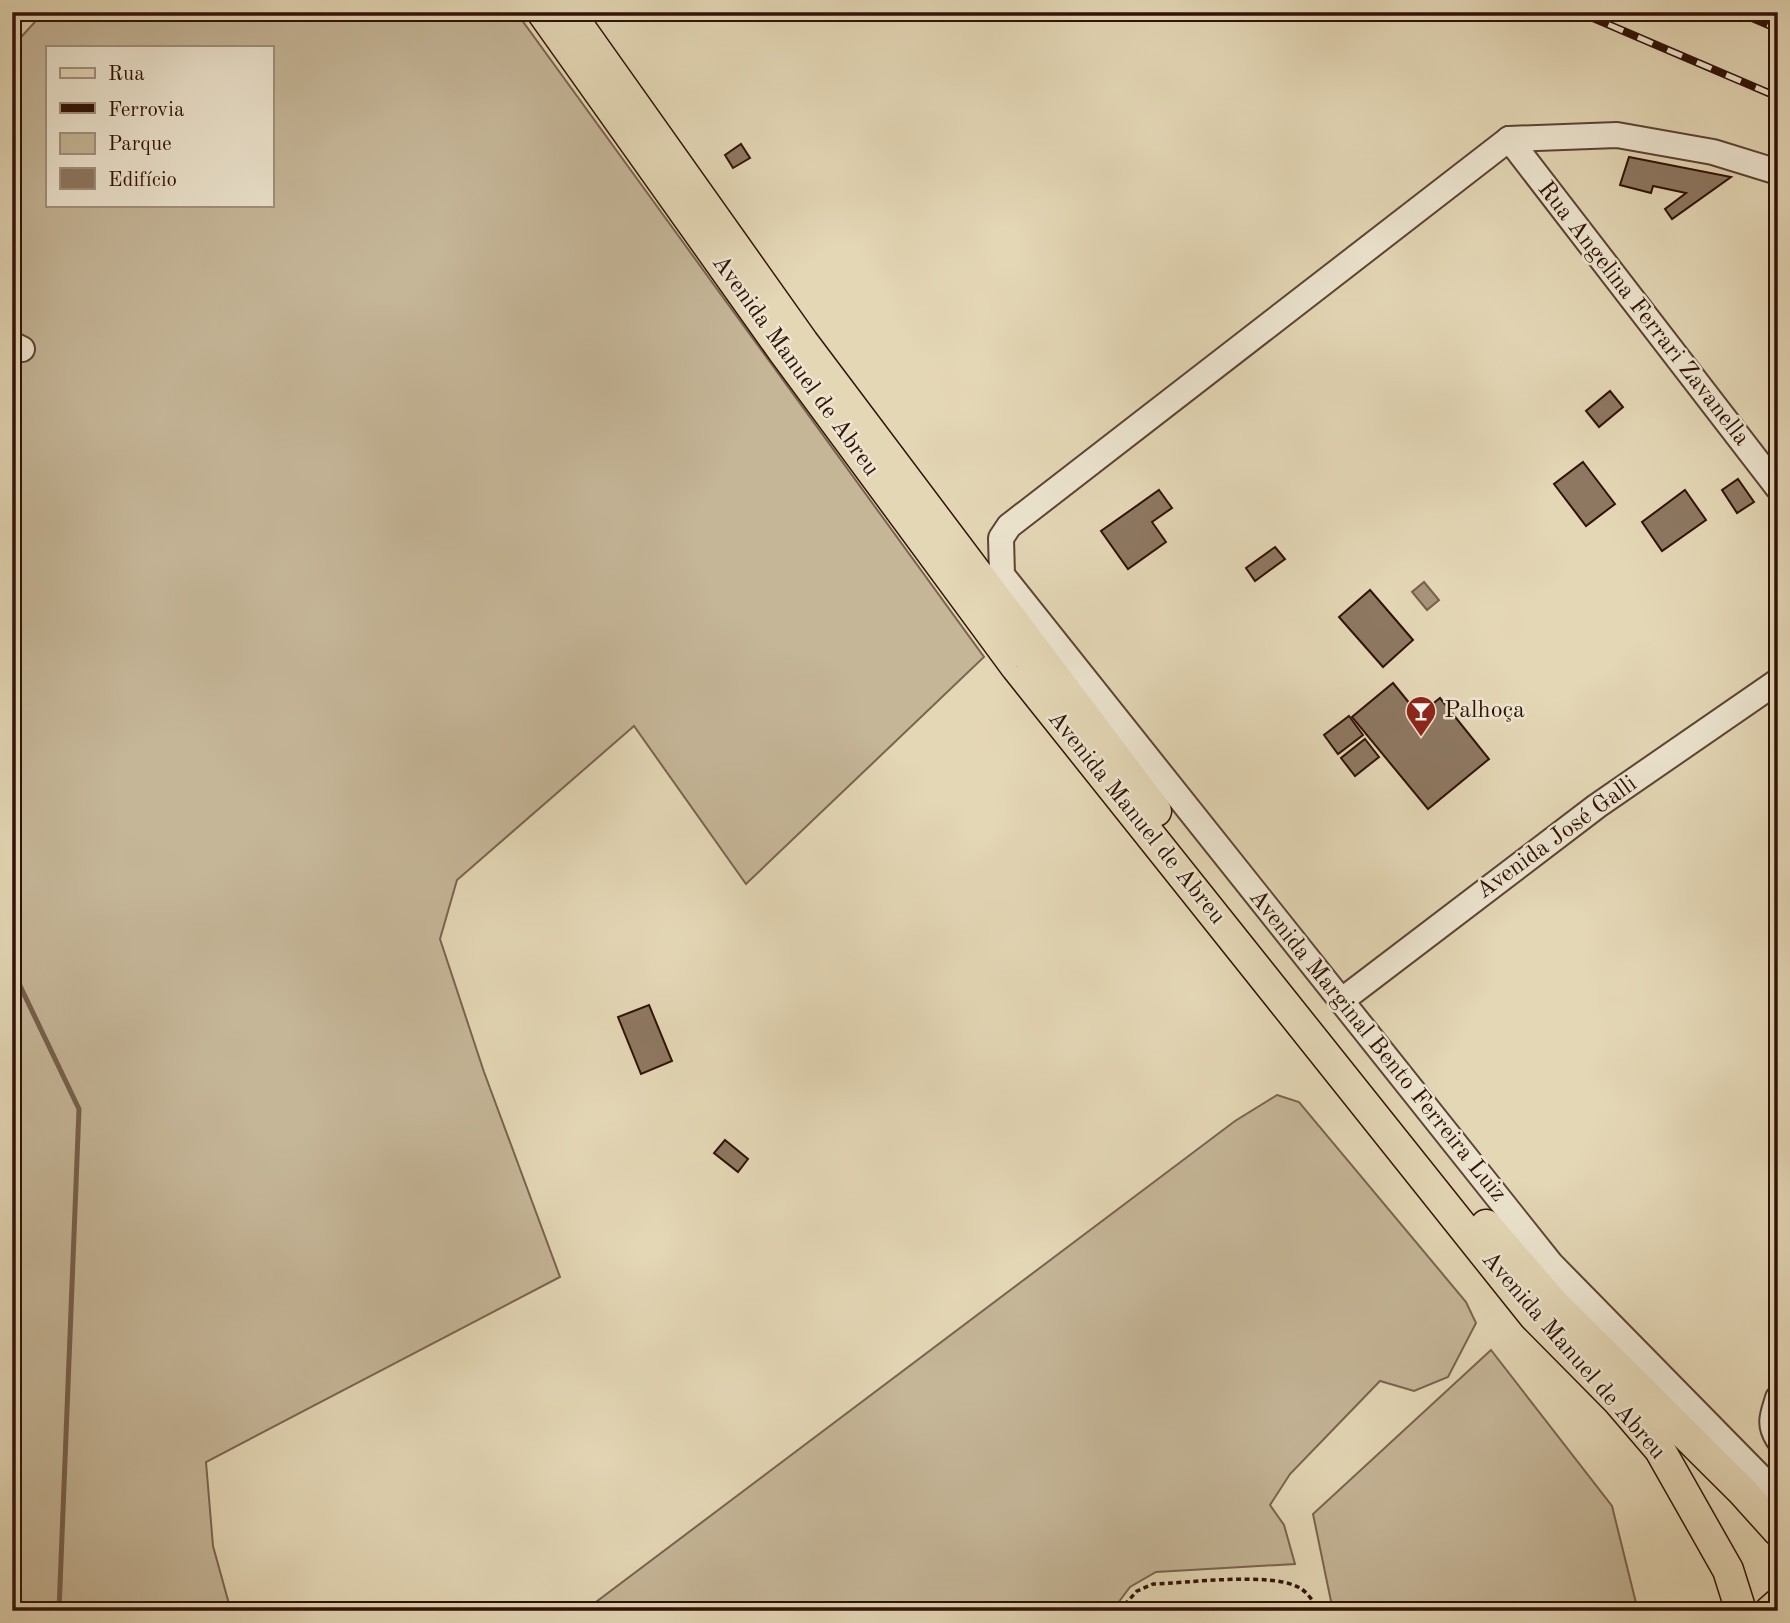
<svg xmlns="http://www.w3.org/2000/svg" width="1790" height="1623" font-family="'Old Standard TT',serif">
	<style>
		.green { fill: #c5b698; stroke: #7a644f; stroke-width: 2; fill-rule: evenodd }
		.water { fill: #a7947a; stroke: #77604c; stroke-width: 2 }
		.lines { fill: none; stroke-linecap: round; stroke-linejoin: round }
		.stream { stroke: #77604c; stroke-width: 5 }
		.building { fill: #8e7862; stroke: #301206; stroke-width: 2 }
		.minor-casing { stroke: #5d4332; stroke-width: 28 }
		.major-casing { stroke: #301206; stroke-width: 33 }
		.path { stroke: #301206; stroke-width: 3.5; stroke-dasharray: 5 3.5; stroke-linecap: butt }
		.minor { stroke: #ede5d0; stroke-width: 24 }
		.major { stroke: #e4d7b6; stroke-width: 30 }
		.rail-casing { stroke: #301206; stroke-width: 8 }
		.rail { stroke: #ede5d0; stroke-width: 5; stroke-dasharray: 16; stroke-linecap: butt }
		.labels { text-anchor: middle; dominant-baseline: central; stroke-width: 5; stroke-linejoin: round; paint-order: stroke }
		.street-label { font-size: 24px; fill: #301206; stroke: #ede5d0 }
		.poi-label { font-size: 24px; fill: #301206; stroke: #ede5d0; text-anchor: start }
	</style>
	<rect width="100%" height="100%" fill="#e4d7b6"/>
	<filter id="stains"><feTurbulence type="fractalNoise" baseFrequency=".00286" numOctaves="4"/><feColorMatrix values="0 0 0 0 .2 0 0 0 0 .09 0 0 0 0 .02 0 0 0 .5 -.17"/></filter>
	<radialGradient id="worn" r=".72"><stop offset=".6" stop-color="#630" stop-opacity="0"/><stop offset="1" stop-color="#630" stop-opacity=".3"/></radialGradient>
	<g class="green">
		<path d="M44,12H516L984,657L746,884L634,726L457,880L440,939L484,1072L560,1277L206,1462L213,1546L231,1611H12V47ZM47,47H271V205H47Z"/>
		<path d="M1277,1095L1299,1102L1466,1302L1476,1323L1448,1377L1414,1391L1380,1381L1290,1474L1270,1505L1284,1525L1295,1564L1156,1572L1130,1587L1112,1611H584L1235,1121Z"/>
		<path d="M1491,1350L1612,1506L1638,1611H1333L1313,1514Z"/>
	</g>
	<path class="water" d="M1424,582L1439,600L1427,610L1412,592Z"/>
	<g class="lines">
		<path class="stream" d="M12,969L79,1109L59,1611"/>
	</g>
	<g class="building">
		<path d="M741,144L750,158L733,168L725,155Z"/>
		<path d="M1629,157L1731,177L1672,219L1665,209L1686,193L1653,186L1651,193L1620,185Z"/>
		<path d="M1610,391L1623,407L1599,427L1586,411Z"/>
		<path d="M1583,462L1615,504L1586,526L1554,484Z"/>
		<path d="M1738,479L1754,502L1737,513L1722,490Z"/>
		<path d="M1159,490L1172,508L1152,522L1166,542L1128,569L1101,531Z"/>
		<path d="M1685,490L1706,520L1662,551L1642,522Z"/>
		<path d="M1275,547L1285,559L1255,581L1246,568Z"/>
		<path d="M1370,590L1413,640L1383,667L1339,617Z"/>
		<path d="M1393,683L1419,715L1440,698L1489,759L1428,809L1352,717Z"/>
		<path d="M1349,716L1363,735L1338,754L1324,735Z"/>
		<path d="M1365,739L1379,757L1355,776L1341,758Z"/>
		<path d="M649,1005L672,1061L641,1074L618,1017Z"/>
		<path d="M725,1140L748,1159L738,1172L714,1153Z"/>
	</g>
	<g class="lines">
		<g class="minor-casing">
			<g id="minor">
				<path d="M1509,139L1009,526L1001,538L1002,575L1551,1264L1778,1495"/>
				<path d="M1509,139L1778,488"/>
				<path d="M1509,139L1617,135L1713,152L1778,172"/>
				<path d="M12,344L22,349"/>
				<path d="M1341,1001L1597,806L1778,681"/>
				<path d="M1778,1398C1773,1415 1768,1423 1778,1439"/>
			</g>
		</g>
		<g class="major-casing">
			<g id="major">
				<path d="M542,12L783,351L1016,667L1534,1316L1618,1401L1660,1450L1728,1570L1741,1611"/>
				<path d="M569,12L803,342L1156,811"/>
				<path d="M1486,1225L1554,1304L1741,1490L1778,1531"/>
				<path d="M1770,1611L1778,1604"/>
			</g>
		</g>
		<path class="path" d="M1119,1611L1137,1591L1153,1584C1187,1583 1270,1572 1298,1587C1307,1591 1314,1603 1320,1611"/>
		<use href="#minor" class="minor"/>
		<use href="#major" class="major"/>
		<g class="rail-casing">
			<g id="rail">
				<path d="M1579,12L1778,97"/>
				<path d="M1738,12L1778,29"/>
			</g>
		</g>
		<use href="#rail" class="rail"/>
	</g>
	<defs>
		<g id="bar-pin" transform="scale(1.575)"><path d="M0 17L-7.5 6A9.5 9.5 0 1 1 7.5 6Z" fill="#8f2418" stroke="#ede5d0"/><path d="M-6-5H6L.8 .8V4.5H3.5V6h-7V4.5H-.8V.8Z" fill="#fff"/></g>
	</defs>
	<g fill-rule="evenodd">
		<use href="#bar-pin" x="1421" y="711"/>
	</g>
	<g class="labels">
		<g class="street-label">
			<text transform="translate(1643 314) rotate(52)">Rua Angelina Ferrari Zavanella</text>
			<text transform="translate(795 366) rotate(54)">Avenida Manuel de Abreu</text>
			<text transform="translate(1136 818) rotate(51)">Avenida Manuel de Abreu</text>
			<text transform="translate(1557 838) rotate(-36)">Avenida José Galli</text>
			<text transform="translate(1377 1046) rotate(51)">Avenida Marginal Bento Ferreira Luiz</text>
			<text transform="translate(1573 1356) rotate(49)">Avenida Manuel de Abreu</text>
		</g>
		<g class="poi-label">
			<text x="1444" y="711">Palhoça</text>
		</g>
	</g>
	<rect width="1790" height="1623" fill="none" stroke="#e4d7b6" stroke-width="42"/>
	<rect x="14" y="14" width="1762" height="1595" fill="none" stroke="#301206" stroke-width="3.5"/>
	<rect x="21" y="21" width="1748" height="1581" fill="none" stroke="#301206" stroke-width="2"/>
	<rect x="46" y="46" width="228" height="161" fill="#ede5d0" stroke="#a1917f" stroke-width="2"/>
	<rect x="60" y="68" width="35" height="10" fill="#e4d7b6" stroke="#a1917f" stroke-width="2"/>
	<text x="108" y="80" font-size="21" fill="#301206">Rua</text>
	<rect x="60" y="103" width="35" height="10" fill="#301206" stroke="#a1917f" stroke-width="2"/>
	<text x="108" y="116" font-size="21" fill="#301206">Ferrovia</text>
	<rect x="60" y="133" width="35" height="21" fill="#c5b698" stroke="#a1917f" stroke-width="2"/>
	<text x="108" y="150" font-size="21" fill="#301206">Parque</text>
	<rect x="60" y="168" width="35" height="21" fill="#8e7862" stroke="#a1917f" stroke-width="2"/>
	<text x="108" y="186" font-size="21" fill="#301206">Edifício</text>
	<rect width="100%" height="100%" filter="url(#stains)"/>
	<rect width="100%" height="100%" fill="url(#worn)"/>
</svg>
